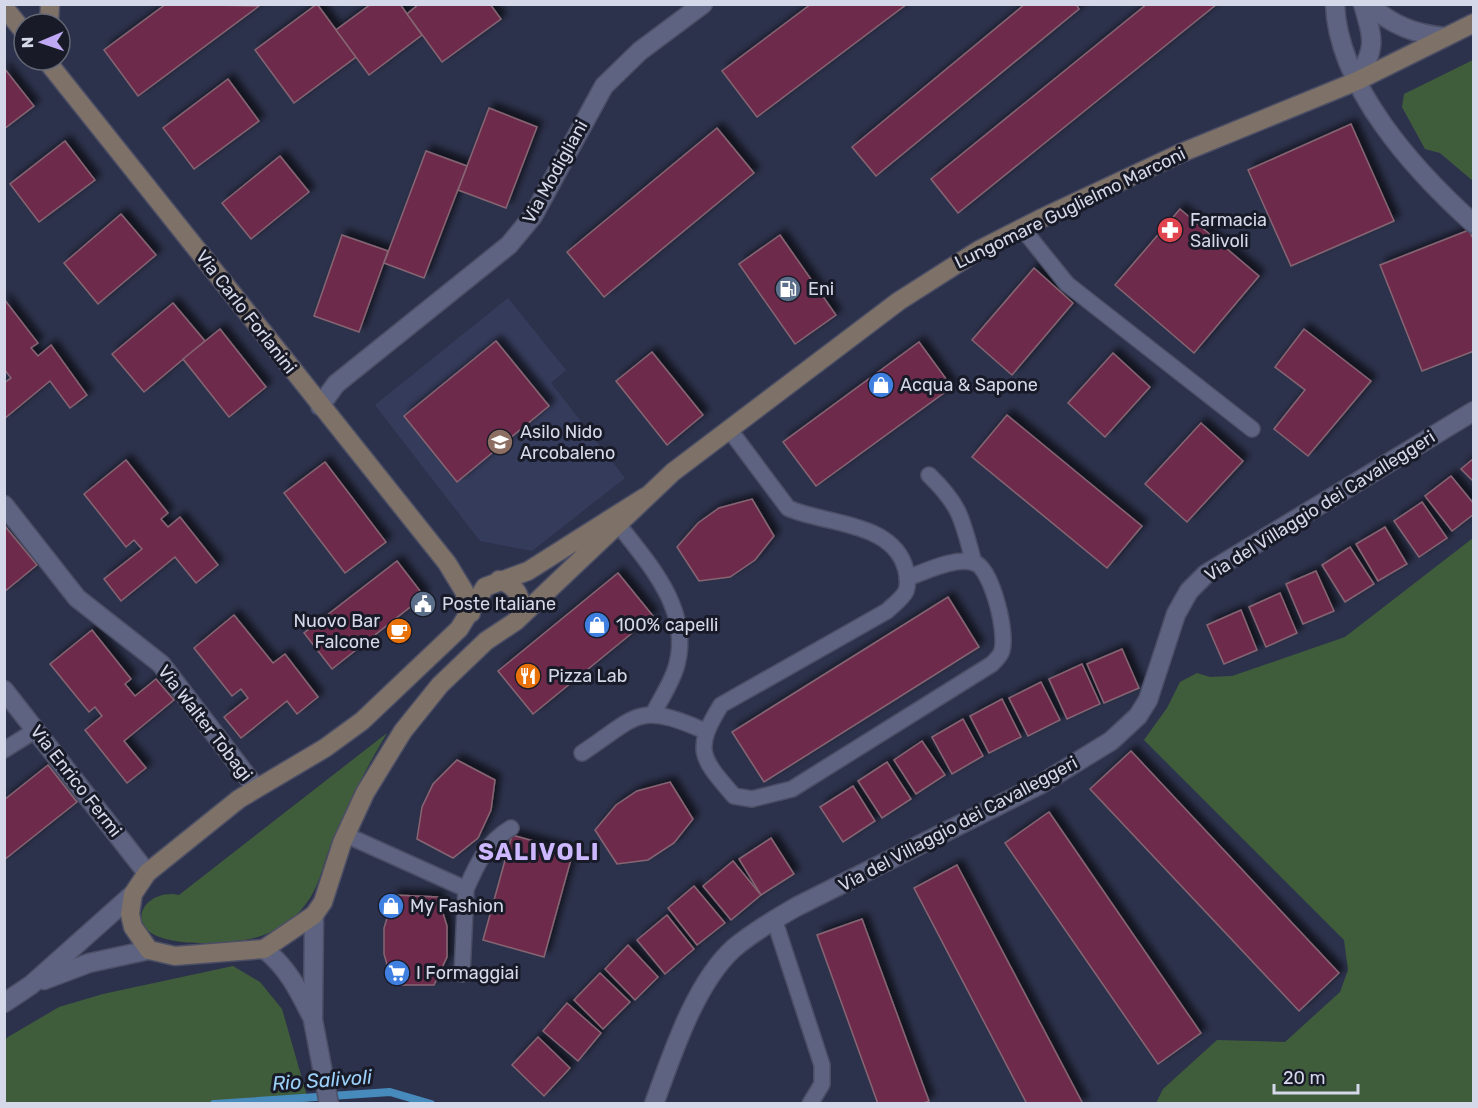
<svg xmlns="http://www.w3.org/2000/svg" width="1478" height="1108" font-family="Rubik,sans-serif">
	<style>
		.built { fill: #353b5b }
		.green { fill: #405d3b }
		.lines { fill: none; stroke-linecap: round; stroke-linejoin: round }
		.stream { stroke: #468bbb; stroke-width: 8 }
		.building { fill: #6e2c4c; stroke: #866573; stroke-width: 1.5; filter: url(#shadow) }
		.lane-casing { stroke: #4b4e65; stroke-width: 18 }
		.street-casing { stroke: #4b4e65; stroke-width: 21 }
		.secondary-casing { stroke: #4b4e65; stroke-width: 21 }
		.lane { stroke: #5d6380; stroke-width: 15 }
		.street { stroke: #5d6380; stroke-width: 18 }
		.secondary { stroke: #7e7167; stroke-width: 18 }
		.labels { text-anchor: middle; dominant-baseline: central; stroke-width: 6; stroke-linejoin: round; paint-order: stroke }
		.street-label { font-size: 18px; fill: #d4d8e9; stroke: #181b27 }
		.poi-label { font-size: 18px; fill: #d4d8e9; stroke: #181b27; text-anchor: start }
		.water-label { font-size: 20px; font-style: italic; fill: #9cd1f9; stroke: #181b27 }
		.district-label { font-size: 24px; font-weight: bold; letter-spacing: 1.5px; fill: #cdb8ff; stroke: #181b27 }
	</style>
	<defs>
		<filter id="shadow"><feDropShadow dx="5.5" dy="-5.5" stdDeviation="3" flood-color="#0009"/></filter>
	</defs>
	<rect width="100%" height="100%" fill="#2d324c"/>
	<path class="built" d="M508,298L566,370L551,383L625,478L532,551L480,541L375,405Z"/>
	<g class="green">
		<path d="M1473,60V181L1440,153L1425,149L1402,107L1404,94Z"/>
		<path d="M1473,538V1103H1156L1163,1089L1217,1040L1285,1042L1340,992L1348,970L1344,940L1144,740L1167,708L1180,682L1197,673L1210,677L1232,676L1345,637Z"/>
		<path d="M387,733C365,770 346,807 330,847C322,867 319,888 305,905C294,920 278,930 261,936C236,944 171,948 150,932C128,915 152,889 179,895Z"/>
		<path d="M233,966L260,982L282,1009L309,1103H5V1040L8,1037L59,1007L103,994Z"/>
	</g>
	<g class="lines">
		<path class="stream" d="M214,1104L390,1092L431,1104"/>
	</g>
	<g class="building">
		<path d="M166,4L259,6L138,96L104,50Z"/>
		<path d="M317,4L356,57L294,103L255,50Z"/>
		<path d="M371,4H400L422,35L369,75L336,30Z"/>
		<path d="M419,4H490L501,19L442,62L407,14Z"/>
		<path d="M811,4H907L757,117L722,71Z"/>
		<path d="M1025,4H1076L1079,9L876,176L852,147Z"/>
		<path d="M1147,4H1217L958,213L931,179Z"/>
		<path d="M4,68L34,106L4,129Z"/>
		<path d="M228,79L259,121L194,169L163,128Z"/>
		<path d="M489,108L537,127L506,208L458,190Z"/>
		<path d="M1351,124L1394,221L1291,266L1248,170Z"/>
		<path d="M717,128L754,173L604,297L567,252Z"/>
		<path d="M65,141L95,180L39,222L10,184Z"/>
		<path d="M426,151L467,166L424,278L384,263Z"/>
		<path d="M280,156L309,192L251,239L222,203Z"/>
		<path d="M1180,209L1259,276L1194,353L1115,285Z"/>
		<path d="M121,214L156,255L98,304L64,263Z"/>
		<path d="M1469,230L1474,241V351L1422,371L1380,265Z"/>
		<path d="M342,235L388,251L359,332L314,316Z"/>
		<path d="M780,235L836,315L795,344L739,264Z"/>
		<path d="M1034,268L1073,303L1012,375L972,340Z"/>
		<path d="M4,299L38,343L31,348L38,356L51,345L87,395L70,408L50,381L4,419V383L11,378L4,369Z"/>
		<path d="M173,303L205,341L144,392L112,354Z"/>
		<path d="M220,329L266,387L229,417L183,359Z"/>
		<path d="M1304,329L1371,381L1308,456L1274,429L1305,390L1275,367Z"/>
		<path d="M496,341L549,406L457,482L404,416Z"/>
		<path d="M919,342L952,387L816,486L783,442Z"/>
		<path d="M652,352L703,415L667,445L616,381Z"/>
		<path d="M1113,353L1150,387L1105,437L1068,403Z"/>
		<path d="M1007,415L1142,526L1107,568L972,457Z"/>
		<path d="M1201,423L1243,461L1187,522L1145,484Z"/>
		<path d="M1474,458V482L1461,469Z"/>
		<path d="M126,460L168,513L161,519L168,527L180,517L218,565L196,583L175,557L121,601L104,579L142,549L134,540L126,547L84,494Z"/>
		<path d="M325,462L386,542L345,573L284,493Z"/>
		<path d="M1451,476L1474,504V514L1452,531L1425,496Z"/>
		<path d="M752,499L774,536L755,560L730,577L699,581L677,547L698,523L719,508Z"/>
		<path d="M1422,502L1447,538L1419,557L1394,521Z"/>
		<path d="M4,525L37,565L4,592Z"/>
		<path d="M1385,527L1407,564L1378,581L1356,544Z"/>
		<path d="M1350,547L1374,584L1345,602L1322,565Z"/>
		<path d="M397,561L424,596L332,669L304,633Z"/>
		<path d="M1316,571L1334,611L1303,624L1286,584Z"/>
		<path d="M618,573L653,616L533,714L498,671Z"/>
		<path d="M1280,593L1297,633L1266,647L1249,607Z"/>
		<path d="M948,597L979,647L764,782L732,732Z"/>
		<path d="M1241,610L1257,650L1224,664L1207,625Z"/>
		<path d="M234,615L273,663L285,654L318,697L297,714L287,701L241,738L224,717L248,698L241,689L232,696L194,648Z"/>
		<path d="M92,630L131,679L125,684L135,696L156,679L174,700L124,741L146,768L127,783L85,730L102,716L95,707L89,712L50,664Z"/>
		<path d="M1122,649L1139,688L1104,703L1087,664Z"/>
		<path d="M1082,664L1100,704L1067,719L1049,679Z"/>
		<path d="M1041,682L1060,720L1028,736L1009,698Z"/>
		<path d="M1002,699L1021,737L989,753L970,716Z"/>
		<path d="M963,719L983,756L952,774L932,737Z"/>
		<path d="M922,741L945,775L916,794L894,760Z"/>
		<path d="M1131,751L1339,973L1299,1011L1090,789Z"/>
		<path d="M457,760L495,780L491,810L478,838L453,858L417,839L422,807L433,784Z"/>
		<path d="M887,762L911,799L882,818L858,781Z"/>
		<path d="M48,765L77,802L4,860V800Z"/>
		<path d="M670,782L693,819L674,843L648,860L617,864L595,830L616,805L637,791Z"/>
		<path d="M853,786L875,821L843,842L820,807Z"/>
		<path d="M1049,812L1201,1033L1158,1064L1005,843Z"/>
		<path d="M512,835L573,852L544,957L483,940Z"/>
		<path d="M771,838L794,874L761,895L739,859Z"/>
		<path d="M733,861L761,895L731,920L703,886Z"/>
		<path d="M957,865L1083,1104H1027L914,888Z"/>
		<path d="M694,886L725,923L697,945L668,908Z"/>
		<path d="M394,895L438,897L447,926V957L434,985H393L384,954V928Z"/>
		<path d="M667,915L694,949L665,974L637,940Z"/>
		<path d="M862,919L929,1101L921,1104H878L817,935Z"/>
		<path d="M628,945L658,977L635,1000L605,969Z"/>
		<path d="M600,973L630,1002L603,1029L574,1000Z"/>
		<path d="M567,1003L601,1033L578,1061L543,1031Z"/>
		<path d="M538,1037L570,1068L544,1096L512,1065Z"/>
	</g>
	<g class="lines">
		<g class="lane-casing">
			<g id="lane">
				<path d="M1022,228L1067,284L1252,429"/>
				<path d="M729,429L788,508C822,524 888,521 904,564C907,571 909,583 906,591C903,598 892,606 887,611L721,705C693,750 701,758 734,796L752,799L792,789L992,664C995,661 999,657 1001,653C1009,637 992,569 975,563C955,556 925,572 907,578"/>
				<path d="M929,475C962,507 962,520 974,563"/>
				<path d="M618,524C649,564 691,609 677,664C673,681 661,698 653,714"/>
				<path d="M4,750L36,730"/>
				<path d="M582,753C638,716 637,701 705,731"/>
				<path d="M346,835L466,889L462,974"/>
				<path d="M466,889C477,864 487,842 511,828"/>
				<path d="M774,919L822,1065V1084L810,1104"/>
			</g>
		</g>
		<g class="street-casing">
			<g id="street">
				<path d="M1335,4C1338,87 1415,171 1474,224"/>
				<path d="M1368,4C1392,25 1414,34 1445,37"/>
				<path d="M1357,81C1376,46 1374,42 1363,4"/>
				<path d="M320,406L336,384L509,245L533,216L604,86L640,51L703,4"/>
				<path d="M4,505L77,598L161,664L256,788"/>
				<path d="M4,690L147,873"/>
				<path d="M314,915L313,1020L329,1104"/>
				<path d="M264,949C287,967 298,989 311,1015"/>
				<path d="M44,980L89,963L149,950"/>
				<path d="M4,1003L31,985L133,894"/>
				<path d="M654,1104C672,1055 695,983 734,948C753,932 775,919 796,907L1041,784L1111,741L1138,716L1148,700L1176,614L1189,591L1206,574L1474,411"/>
			</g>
		</g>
		<g class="secondary-casing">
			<g id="secondary">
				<path d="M4,7L24,32"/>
				<path d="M49,24L50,4"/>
				<path d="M46,60L447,563L464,591L471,613"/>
				<path d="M645,497L528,571L485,587L459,629L362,721L325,748L239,799L147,873L133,894L130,914L133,927L149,950L175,956L264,949L314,915L323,902L342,843L365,793L403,731L440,685L486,641L516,621L673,472L899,301L979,250L1040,219L1181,153L1357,81L1474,23"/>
				<path d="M499,580C516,585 522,596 521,613"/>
			</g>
		</g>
		<use href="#lane" class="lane"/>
		<use href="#street" class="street"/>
		<use href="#secondary" class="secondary"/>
	</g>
	<defs>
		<g id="pharmacy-disc" transform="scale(1.35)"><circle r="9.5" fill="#e0444e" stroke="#181b27"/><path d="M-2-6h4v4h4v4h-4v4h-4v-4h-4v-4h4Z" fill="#fff"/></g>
		<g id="fuel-disc" transform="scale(1.35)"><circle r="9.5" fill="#5c6f8a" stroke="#181b27"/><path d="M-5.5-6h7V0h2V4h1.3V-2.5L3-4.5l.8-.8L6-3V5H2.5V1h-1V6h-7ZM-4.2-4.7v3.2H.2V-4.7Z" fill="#fff"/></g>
		<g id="shop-disc" transform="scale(1.35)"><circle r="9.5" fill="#3f7fe0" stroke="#181b27"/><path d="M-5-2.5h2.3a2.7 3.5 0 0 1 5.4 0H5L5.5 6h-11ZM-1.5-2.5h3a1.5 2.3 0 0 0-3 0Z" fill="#fff"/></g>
		<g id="school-disc" transform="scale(1.35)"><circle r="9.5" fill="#8d6e63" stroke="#181b27"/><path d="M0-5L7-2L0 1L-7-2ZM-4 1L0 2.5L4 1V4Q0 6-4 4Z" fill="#fff"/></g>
		<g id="civic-disc" transform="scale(1.35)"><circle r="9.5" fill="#5c6f8a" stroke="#181b27"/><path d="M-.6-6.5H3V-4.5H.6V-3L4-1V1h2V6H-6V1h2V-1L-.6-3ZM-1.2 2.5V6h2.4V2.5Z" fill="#fff"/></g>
		<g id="cafe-disc" transform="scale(1.35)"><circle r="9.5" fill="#e8710a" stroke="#181b27"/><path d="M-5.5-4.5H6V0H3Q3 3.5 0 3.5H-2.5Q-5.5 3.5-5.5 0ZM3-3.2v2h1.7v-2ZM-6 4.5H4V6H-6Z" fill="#fff"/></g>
		<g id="restaurant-disc" transform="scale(1.35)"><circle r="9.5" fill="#e8710a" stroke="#181b27"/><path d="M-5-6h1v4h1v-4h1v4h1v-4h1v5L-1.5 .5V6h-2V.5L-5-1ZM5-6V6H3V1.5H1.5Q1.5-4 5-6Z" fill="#fff"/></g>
		<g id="supermarket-disc" transform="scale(1.35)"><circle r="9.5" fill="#3f7fe0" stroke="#181b27"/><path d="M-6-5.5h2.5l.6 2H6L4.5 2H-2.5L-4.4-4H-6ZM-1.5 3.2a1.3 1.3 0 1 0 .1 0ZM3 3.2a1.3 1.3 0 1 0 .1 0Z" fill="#fff"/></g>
	</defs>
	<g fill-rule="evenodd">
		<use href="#pharmacy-disc" x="1170" y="230"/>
		<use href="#fuel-disc" x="788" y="289"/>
		<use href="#shop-disc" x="881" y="385"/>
		<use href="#school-disc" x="500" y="442"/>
		<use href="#civic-disc" x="423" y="604"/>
		<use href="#shop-disc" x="597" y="625"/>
		<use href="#cafe-disc" x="399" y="631"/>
		<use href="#restaurant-disc" x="528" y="676"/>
		<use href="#shop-disc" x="391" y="906"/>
		<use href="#supermarket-disc" x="397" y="973"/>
	</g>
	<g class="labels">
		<g class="street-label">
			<text transform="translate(555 172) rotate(-61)">Via Modigliani</text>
			<text transform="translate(1070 208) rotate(-26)">Lungomare Guglielmo Marconi</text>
			<text transform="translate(246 312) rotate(52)">Via Carlo Forlanini</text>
			<text transform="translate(1320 506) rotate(-32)">Via del Villaggio dei Cavalleggeri</text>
			<text transform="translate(205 723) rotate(52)">Via Walter Tobagi</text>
			<text transform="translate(76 781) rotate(52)">Via Enrico Fermi</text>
			<text transform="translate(958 824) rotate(-28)">Via del Villaggio dei Cavalleggeri</text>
		</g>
		<g class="poi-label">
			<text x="1190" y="220">Farmacia<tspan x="1190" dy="21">Salivoli</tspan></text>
			<text x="808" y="289">Eni</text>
			<text x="900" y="385">Acqua &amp; Sapone</text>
			<text x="520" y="432">Asilo Nido<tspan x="520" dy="21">Arcobaleno</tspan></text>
			<text x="442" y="604">Poste Italiane</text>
			<text x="380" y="621" text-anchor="end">Nuovo Bar<tspan x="380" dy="21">Falcone</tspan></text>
			<text x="616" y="625">100% capelli</text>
			<text x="548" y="676">Pizza Lab</text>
			<text x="410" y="906">My Fashion</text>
			<text x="416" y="973">I Formaggiai</text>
		</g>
		<g class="water-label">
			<text transform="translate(322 1080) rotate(-4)">Rio Salivoli</text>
		</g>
		<g class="district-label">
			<text x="539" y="852">SALIVOLI</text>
		</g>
	</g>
	<rect width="1478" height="1108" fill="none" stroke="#d4d8e9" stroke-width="12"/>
	<g transform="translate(42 42) rotate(268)"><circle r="28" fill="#181b27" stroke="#636775" stroke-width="1.5"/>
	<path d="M0-4.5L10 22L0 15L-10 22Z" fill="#bfa9f4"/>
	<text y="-9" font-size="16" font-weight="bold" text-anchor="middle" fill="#d4d8e9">N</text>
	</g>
	<path d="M1274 1084v9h84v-9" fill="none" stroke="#d4d8e9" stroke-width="3"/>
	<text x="1283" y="1084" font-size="18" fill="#d4d8e9" stroke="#181b27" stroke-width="4.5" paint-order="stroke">20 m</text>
</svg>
